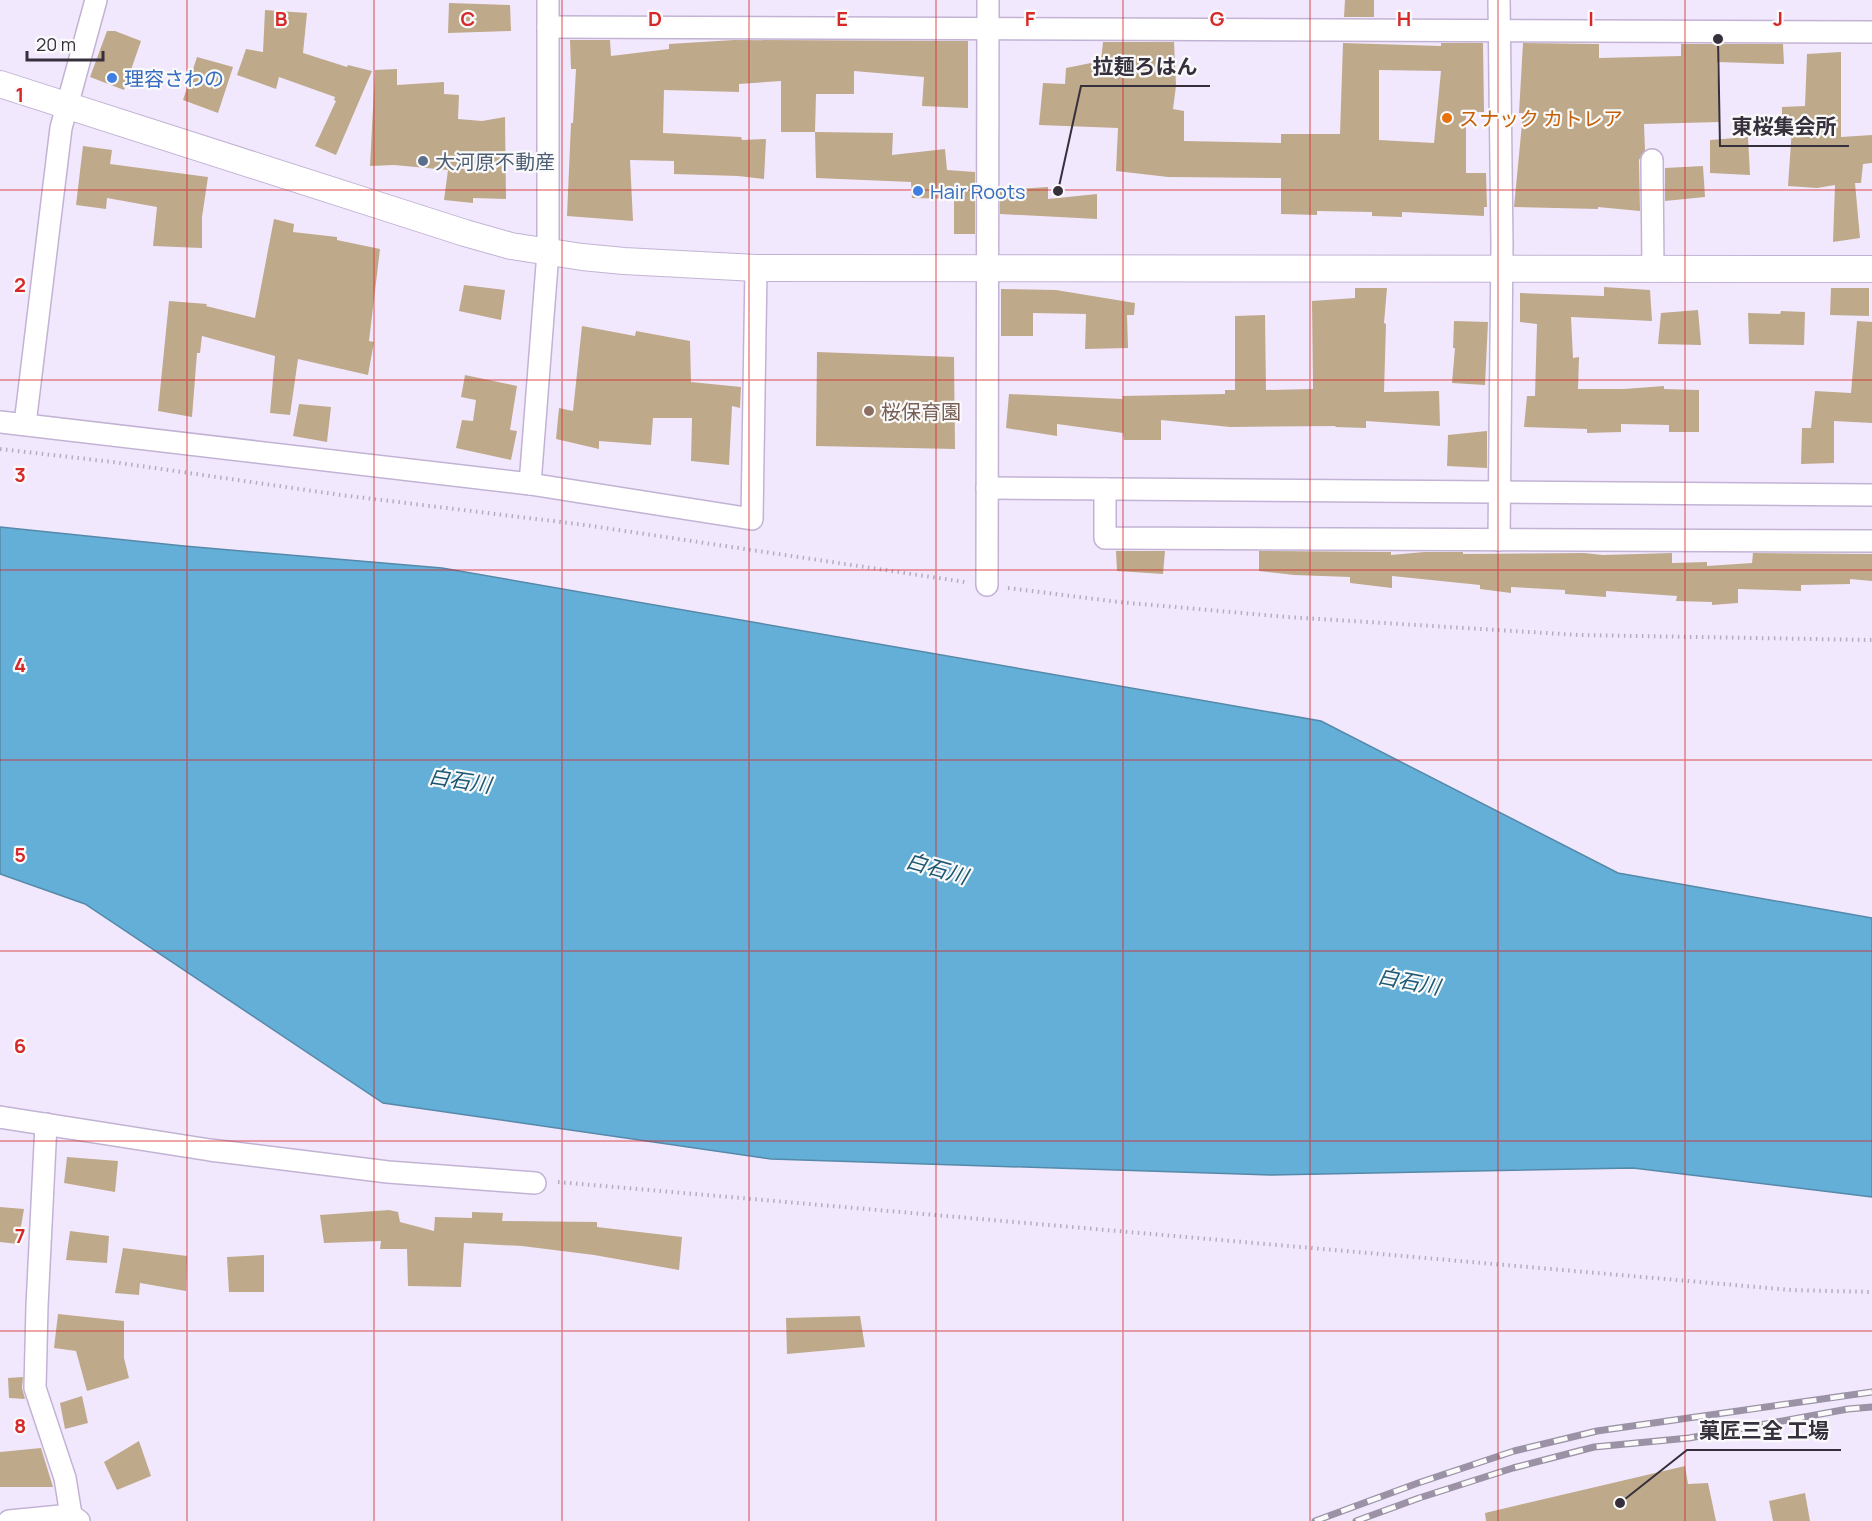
<svg xmlns="http://www.w3.org/2000/svg" width="1872" height="1521" font-family="Manrope,'Noto Sans JP',sans-serif">
	<style>
		.water { fill: #63afd7; stroke: #5689a9; stroke-width: 1.5 }
		.building { fill: #bfa98b; fill-rule: evenodd }
		.lines { fill: none; stroke-linecap: round; stroke-linejoin: round }
		.minor-casing { stroke: #c2b3d4; stroke-width: 24 }
		.tertiary-casing { stroke: #c2b3d4; stroke-width: 28 }
		.path { stroke: #b5adbf; stroke-width: 4; stroke-dasharray: 1.5 4.5; stroke-linecap: butt }
		.minor { stroke: #fff; stroke-width: 21 }
		.tertiary { stroke: #fff; stroke-width: 26 }
		.rail-casing { stroke: #9b93a5; stroke-width: 7 }
		.rail { stroke: #fafafa; stroke-width: 4.5; stroke-dasharray: 14; stroke-linecap: butt }
		.grid { fill: none; stroke: #d62828; stroke-width: 1.5; stroke-opacity: 0.55 }
		.shop-dot { fill: #3f7fe0; stroke: #fafafa; stroke-width: 2 }
		.food-dot { fill: #e8710a; stroke: #fafafa; stroke-width: 2 }
		.service-dot { fill: #5c6f8a; stroke: #fafafa; stroke-width: 2 }
		.education-dot { fill: #8d6e63; stroke: #fafafa; stroke-width: 2 }
		.labels { text-anchor: middle; dominant-baseline: central; stroke-width: 4.5; stroke-linejoin: round; paint-order: stroke }
		.shop-label { font-size: 20px; fill: #366cbe; stroke: #fafafa; text-anchor: start }
		.food-label { font-size: 20px; fill: #c56008; stroke: #fafafa; text-anchor: start }
		.service-label { font-size: 20px; fill: #4e5e75; stroke: #fafafa; text-anchor: start }
		.education-label { font-size: 20px; fill: #785e54; stroke: #fafafa; text-anchor: start }
		.water-label { font-size: 21px; font-style: italic; fill: #1c5773; stroke: #fafafa }
		.grid-label { font-size: 20px; text-anchor: middle; font-weight: bold; fill: #d62828; stroke: #fafafa; stroke-width: 4.5; stroke-linejoin: round; paint-order: stroke }
		.leader { fill: none; stroke: #36303d; stroke-width: 2 }
		.callout-dot { fill: #36303d; stroke: #fafafa; stroke-width: 2 }
		.callout-label { font-size: 21px; text-anchor: middle; font-weight: bold; fill: #36303d; stroke: #fafafa; stroke-width: 4.5; stroke-linejoin: round; paint-order: stroke }
	</style>
	<rect width="100%" height="100%" fill="#f2e8fd"/>
	<path class="water" d="M0,527L184,546L442,568L1321,721L1618,873L1872,918V1197L1633,1168L1271,1175L771,1159L383,1103L85,904L0,874Z"/>
	<g class="building">
		<path d="M1345,0H1374V17H1344Z"/>
		<path d="M449,3L510,5L511,31L448,33Z"/>
		<path d="M265,10L307,13L303,53L347,67L348,65L372,71L336,155L315,146L336,101L334,100L335,97L279,77L276,89L237,75L246,49L263,52Z"/>
		<path d="M107,31H115L141,41L124,90L90,77Z"/>
		<path d="M570,40H610L611,56L669,49V44L734,40L968,41V108L922,106L924,77L854,71V94H816L815,132H781V81L739,84V92L664,90L663,133L741,137L742,140L766,139L764,179L738,176L674,174V161L630,160L633,221L567,216L571,123H573L576,69H571Z"/>
		<path d="M1103,42H1174L1176,86L1173,109L1184,111V141L1281,143V134H1340L1343,43L1441,46V43H1483L1484,112H1466V173H1486L1487,207H1484V216L1402,212V217L1372,216V212L1317,211V215L1281,214V178L1168,177L1116,171L1118,128L1039,125L1043,83L1065,84L1066,68L1101,61ZM1379,70L1441,71L1434,143L1379,140Z"/>
		<path d="M1523,43L1599,44V58L1681,56V44H1783L1784,64L1717,62L1720,122L1644,124L1645,150L1639,160L1640,211L1598,207V209L1514,207L1523,113H1519Z"/>
		<path d="M1841,52V137L1872,135V163L1863,164L1861,183H1855L1860,238L1833,242L1835,185L1817,188L1788,186L1792,128H1782V107L1805,106L1807,54Z"/>
		<path d="M197,57L233,67L218,113L183,100Z"/>
		<path d="M397,69V85L444,82V94L459,95L458,119L482,121L505,117L506,199L473,198V203L444,200L448,170L394,165L370,166L375,70Z"/>
		<path d="M815,132L893,133L892,155L945,149L947,170L975,172V234H954V199L912,198L911,182L816,178Z"/>
		<path d="M1748,137L1750,175L1710,173V140Z"/>
		<path d="M83,146L112,150L110,164L208,177L202,217V248L153,246L157,207L107,198L106,209L76,205Z"/>
		<path d="M1703,166L1705,197L1665,201V168Z"/>
		<path d="M1048,187V199L1097,194V219L1000,214V190Z"/>
		<path d="M274,219L294,224L293,232L337,237V240L380,249L369,341L374,342L368,375L298,359L290,415L270,413L275,356L202,336L200,353H197L192,417L158,411L169,301L207,304L206,306L255,318Z"/>
		<path d="M464,285L505,290L501,320L459,311Z"/>
		<path d="M1604,287L1650,290L1652,321L1571,317L1573,358L1579,357L1578,389H1624L1664,386V389L1699,390V432H1669V425L1621,424V432L1587,433V429L1524,427L1527,396H1535L1537,324L1520,322V293L1604,296Z"/>
		<path d="M1355,288H1387L1384,323L1386,324L1384,392L1439,391L1440,426L1366,421V428L1335,427L1336,426L1230,427L1161,420V440H1124L1123,433L1057,424V436L1006,428L1009,394L1123,399L1122,396L1225,394V390H1235V316L1265,315L1266,390L1313,389L1312,301L1355,298Z"/>
		<path d="M1831,288H1869V316L1830,315Z"/>
		<path d="M1001,289L1056,290L1135,303L1134,315H1127L1128,348L1085,349L1086,314L1033,313V336H1001Z"/>
		<path d="M1698,310L1701,345L1658,344L1661,313Z"/>
		<path d="M1781,311L1805,312L1804,345L1749,344L1748,313L1780,314Z"/>
		<path d="M1454,321L1488,322L1485,385L1452,383L1455,348H1453Z"/>
		<path d="M1857,321L1872,322V423L1834,421V463L1801,464L1802,428H1811L1815,391L1851,393Z"/>
		<path d="M582,326L635,336L636,331L690,341L691,382L741,387L740,408L732,406L729,465L691,461L692,418H653L651,445L599,441V449L556,439L559,408L573,411Z"/>
		<path d="M817,352L954,357L955,449L816,446Z"/>
		<path d="M465,375L517,386L510,430L517,431L511,460L456,448L462,420L473,421L476,400L461,397Z"/>
		<path d="M299,404L331,407L327,442L293,436Z"/>
		<path d="M1487,431V468L1447,466L1448,435Z"/>
		<path d="M1116,551H1165L1163,574L1117,571Z"/>
		<path d="M1259,551L1391,552V555L1424,552H1463V554L1584,553L1603,555L1672,553V563L1707,562V566L1752,563L1753,553L1872,554V581L1850,579V584L1801,585V591L1738,589V603L1712,605V602L1676,601L1677,596L1606,591V597L1565,594V590L1511,587V593L1480,589V585L1392,576V588L1350,583V577L1294,575L1259,571Z"/>
		<path d="M67,1157L118,1161L115,1192L64,1183Z"/>
		<path d="M0,1207L24,1209L18,1244L0,1242Z"/>
		<path d="M389,1210L398,1212L400,1222L434,1231L435,1217L472,1218V1212L503,1213L502,1221L597,1222V1227L682,1237L679,1270L594,1255L522,1246L464,1243L461,1287L408,1286L407,1249H380L381,1241L324,1243L320,1215Z"/>
		<path d="M70,1231L109,1236L107,1263L66,1260Z"/>
		<path d="M123,1248L187,1256L186,1291L140,1283L139,1295L115,1293Z"/>
		<path d="M264,1255V1292H229L227,1257Z"/>
		<path d="M58,1314L124,1321V1358L129,1378L87,1391L76,1351L54,1348Z"/>
		<path d="M860,1316L865,1347L787,1354L786,1318Z"/>
		<path d="M23,1377L22,1388L25,1399L9,1398L8,1378Z"/>
		<path d="M82,1396L88,1423L65,1429L60,1403Z"/>
		<path d="M139,1441L151,1476L117,1490L104,1462Z"/>
		<path d="M41,1448L53,1487H0V1452Z"/>
		<path d="M1685,1466L1688,1484L1708,1483L1716,1521H1486L1485,1513Z"/>
		<path d="M1805,1493L1810,1521H1773L1769,1501Z"/>
	</g>
	<g class="lines">
		<g class="minor-casing">
			<g id="minor">
				<path d="M548,27L1872,32"/>
				<path d="M1652,160L1653,269"/>
				<path d="M0,422L530,484L548,252V0"/>
				<path d="M25,424L61,128L96,0"/>
				<path d="M530,484L752,519L756,268"/>
				<path d="M987,488L1872,495"/>
				<path d="M1105,489V538L1872,541"/>
				<path d="M1499,540L1502,246L1499,0"/>
				<path d="M987,585L988,0"/>
				<path d="M0,1117L210,1150L388,1172L535,1183"/>
				<path d="M46,1124L37,1306L35,1388L65,1478L71,1515"/>
				<path d="M9,1521L71,1515L79,1521"/>
			</g>
		</g>
		<g class="tertiary-casing">
			<path id="tertiary" d="M0,84L465,233L511,246L582,257L624,261L756,268L1872,269"/>
		</g>
		<g class="path">
			<path d="M0,449L113,462L341,495L585,525L965,582"/>
			<path d="M1008,588L1119,602L1287,617L1578,635L1872,640"/>
			<path d="M558,1182L1791,1290L1872,1292"/>
		</g>
		<use href="#minor" class="minor"/>
		<use href="#tertiary" class="tertiary"/>
		<g class="rail-casing">
			<g id="rail">
				<path d="M1315,1521L1418,1483L1514,1451L1597,1431L1872,1392"/>
				<path d="M1356,1521L1419,1498L1513,1468L1594,1447L1689,1438L1848,1409L1872,1407"/>
			</g>
		</g>
		<use href="#rail" class="rail"/>
	</g>
	<path class="grid" d="M187,0V1521M374,0V1521M562,0V1521M749,0V1521M936,0V1521M1123,0V1521M1310,0V1521M1498,0V1521M1685,0V1521M0,190H1872M0,380H1872M0,570H1872M0,760H1872M0,951H1872M0,1141H1872M0,1331H1872"/>
	<g class="shop-dot">
		<circle cx="112" cy="78" r="6"/>
		<circle cx="918" cy="191" r="6"/>
	</g>
	<circle class="food-dot" cx="1447" cy="118" r="6"/>
	<circle class="service-dot" cx="423" cy="161" r="6"/>
	<circle class="education-dot" cx="869" cy="411" r="6"/>
	<g class="labels">
		<g class="shop-label">
			<text x="124" y="78">理容さわの</text>
			<text x="930" y="191">Hair Roots</text>
		</g>
		<g class="food-label">
			<text x="1459" y="118">スナック カトレア</text>
		</g>
		<g class="service-label">
			<text x="435" y="161">大河原不動産</text>
		</g>
		<g class="education-label">
			<text x="881" y="411">桜保育園</text>
		</g>
		<g class="water-label">
			<text transform="translate(460 780) rotate(9)">白石川</text>
			<text transform="translate(937 868) rotate(16)">白石川</text>
			<text transform="translate(1409 981) rotate(11)">白石川</text>
		</g>
	</g>
	<g class="grid-label">
		<text x="281" y="26">B</text>
		<text x="468" y="26">C</text>
		<text x="655" y="26">D</text>
		<text x="842" y="26">E</text>
		<text x="1030" y="26">F</text>
		<text x="1217" y="26">G</text>
		<text x="1404" y="26">H</text>
		<text x="1591" y="26">I</text>
		<text x="1778" y="26">J</text>
		<text x="20" y="102">1</text>
		<text x="20" y="292">2</text>
		<text x="20" y="482">3</text>
		<text x="20" y="672">4</text>
		<text x="20" y="862">5</text>
		<text x="20" y="1053">6</text>
		<text x="20" y="1243">7</text>
		<text x="20" y="1433">8</text>
	</g>
	<path class="leader" d="M1058 191L1081 86H1210M1718 39L1720 146H1849M1620 1503L1687 1450H1841"/>
	<g class="callout-dot">
		<circle cx="1058" cy="191" r="6"/>
		<circle cx="1718" cy="39" r="6"/>
		<circle cx="1620" cy="1503" r="6"/>
	</g>
	<g class="callout-label">
		<text x="1145" y="74">拉麺ろはん</text>
		<text x="1784" y="134">東桜集会所</text>
		<text x="1764" y="1438">菓匠三全 工場</text>
	</g>
	<path d="M27 51v9h76v-9" fill="none" stroke="#36303d" stroke-width="3"/>
	<text x="36" y="51" font-size="18" fill="#36303d" stroke="#fafafa" stroke-width="4.5" paint-order="stroke">20 m</text>
</svg>
